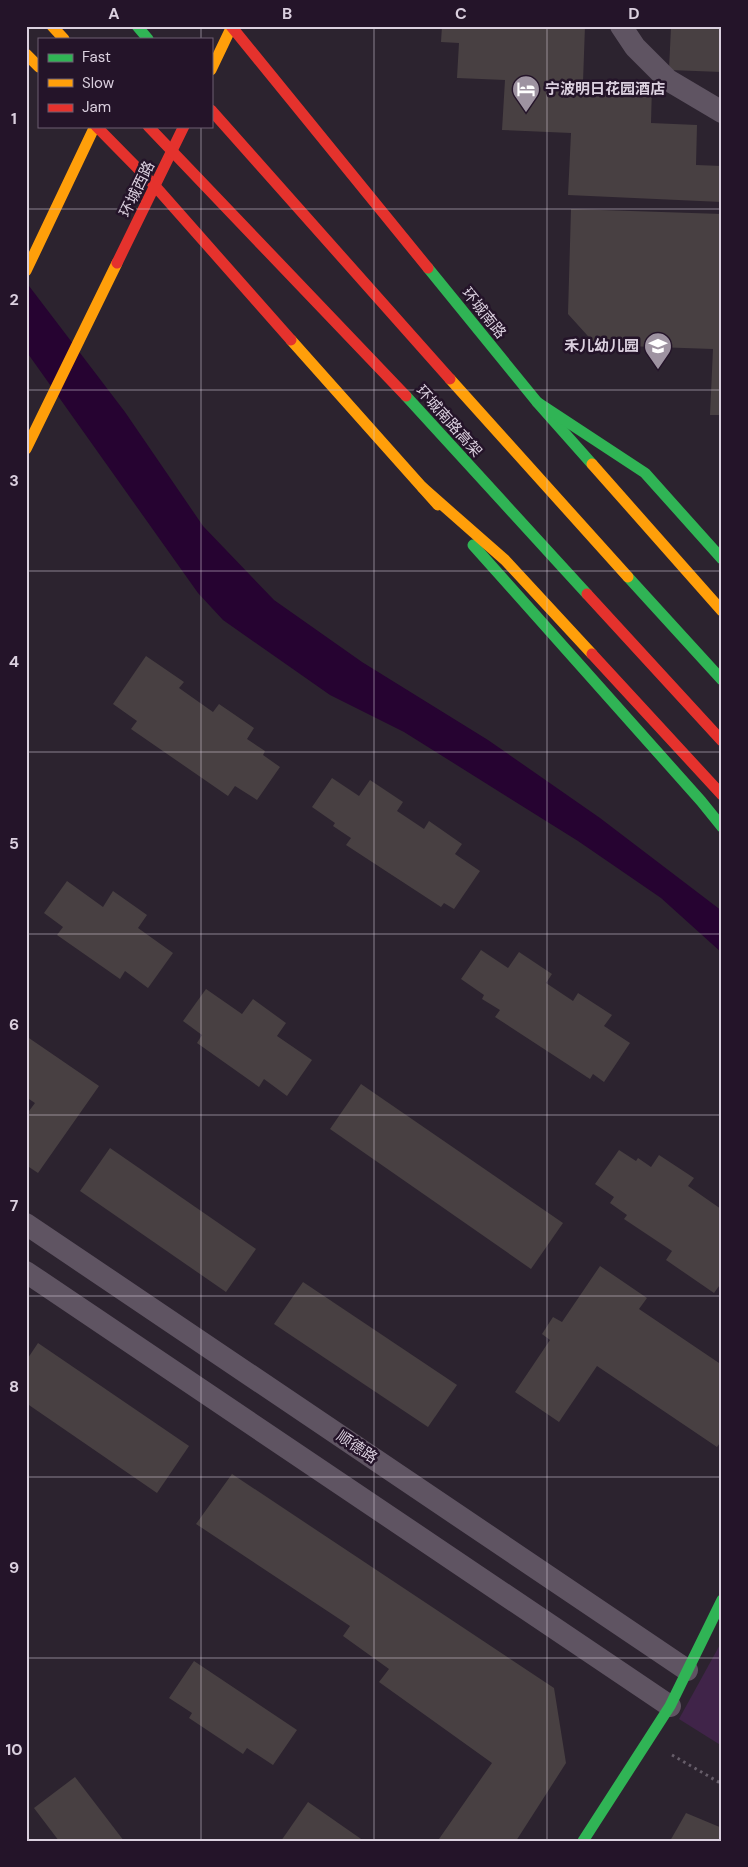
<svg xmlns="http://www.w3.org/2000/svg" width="748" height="1867" font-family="'DM Sans','Noto Sans SC',sans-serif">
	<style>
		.green { fill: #402449 }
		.water { fill: #260331 }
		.building { fill: #484042 }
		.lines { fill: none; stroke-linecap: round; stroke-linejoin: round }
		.path { stroke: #675e6a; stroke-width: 3; stroke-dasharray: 2.5 4; stroke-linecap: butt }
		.street { stroke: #5f5462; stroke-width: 22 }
		.fast { stroke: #30b455; stroke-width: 11 }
		.slow { stroke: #ff9f0a; stroke-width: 11 }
		.jam { stroke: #e5322d; stroke-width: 11 }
		.fast-bridge { stroke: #30b455; stroke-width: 11 }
		.jam-bridge { stroke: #e5322d; stroke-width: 11 }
		.grid { fill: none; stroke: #dbd0df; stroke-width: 1; stroke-opacity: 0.55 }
		.labels { text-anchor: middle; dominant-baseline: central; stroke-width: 5; stroke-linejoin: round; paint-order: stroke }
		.poi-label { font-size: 15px; font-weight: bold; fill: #dbd0df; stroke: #241429; text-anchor: start }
		.street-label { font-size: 15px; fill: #dbd0df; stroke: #241429 }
		.neatline { fill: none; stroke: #dbd0df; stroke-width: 2 }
		.grid-label { font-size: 16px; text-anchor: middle; font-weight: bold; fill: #dbd0df }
	</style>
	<rect width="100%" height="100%" fill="#2c232f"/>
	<path class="green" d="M722,1641V1746L679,1719Z"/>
	<path class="water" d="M26,282L125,412L203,526L274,600L362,662L488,740L600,818L722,911V953L661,898L578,841L404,732L330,695L223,620L198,593L26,351Z"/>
	<g class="building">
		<path d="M442,26H585L583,82L652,85L651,123L697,125L696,165L722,166V202L568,195L571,133L502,130L505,80L457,78L459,43L441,42Z"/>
		<path d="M671,27L722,29V72L669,70Z"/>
		<path d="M571,209L722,214V415H710L713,349L596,345L568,314Z"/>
		<path d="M146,656L184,682L179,688L213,712L219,704L254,728L247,739L265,751L263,755L280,767L257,800L235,786L228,796L131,729L137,721L113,704Z"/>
		<path d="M332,778L359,796L370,780L403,802L397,811L424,829L429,821L462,844L455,854L480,871L454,909L444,903L441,907L346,845L351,838L333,826L335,823L312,807Z"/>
		<path d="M67,881L103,907L113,891L147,915L138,928L173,953L148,988L125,971L120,979L57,935L63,927L44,913Z"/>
		<path d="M481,950L508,968L519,952L552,974L546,983L573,1001L578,993L612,1015L604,1026L630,1043L604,1082L593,1074L590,1079L495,1017L500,1010L482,999L484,995L461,979Z"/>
		<path d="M206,989L242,1014L253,999L286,1023L277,1036L312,1060L287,1096L264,1079L259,1087L197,1043L202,1035L183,1021Z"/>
		<path d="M26,1036L99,1086L38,1173L26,1165V1115L35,1103L26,1097Z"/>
		<path d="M361,1084L563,1223L531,1269L330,1129Z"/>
		<path d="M110,1148L256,1249L226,1292L80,1191Z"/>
		<path d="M619,1150L636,1161L638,1158L651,1167L659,1155L694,1178L688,1186L721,1209L722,1207V1282L714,1293L666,1260L672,1251L624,1219L627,1215L610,1203L614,1197L595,1184Z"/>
		<path d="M600,1266L647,1298L639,1309L722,1365V1440L717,1447L597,1366L559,1422L515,1392L550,1340L542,1334L553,1317L562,1322Z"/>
		<path d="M303,1282L457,1385L428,1427L274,1324Z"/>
		<path d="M38,1343L189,1446L157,1493L26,1403V1361Z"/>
		<path d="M232,1474L554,1688L566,1763L516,1841H441L439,1839L492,1763L379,1682L389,1669L343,1636L350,1626L196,1524Z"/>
		<path d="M194,1661L297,1730L273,1765L247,1748L243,1754L189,1718L192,1713L169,1698Z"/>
		<path d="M75,1777L124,1841H59L34,1808Z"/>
		<path d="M308,1802L364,1841H281Z"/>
		<path d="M686,1813L722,1828V1841H670Z"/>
	</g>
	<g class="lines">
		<path class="path" d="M672,1755L722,1784"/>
		<g class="street">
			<path d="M621,26L635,47L668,80L722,112"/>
			<path d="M26,1224L687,1670"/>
			<path d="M26,1272L670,1706"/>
		</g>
		<g class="fast">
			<path d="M428,268L537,402L592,464"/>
			<path d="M537,402L645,473L722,559"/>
			<path d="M473,545L701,801L722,827"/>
			<path d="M628,577L722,680"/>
			<path d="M583,1841L670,1706L722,1600"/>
		</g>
		<g class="slow">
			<path d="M52,26L64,39"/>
			<path d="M26,54L39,67"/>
			<path d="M211,70L232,26"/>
			<path d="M26,271L95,126"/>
			<path d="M291,340L438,505"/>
			<path d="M450,379L628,577"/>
			<path d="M26,449L117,263"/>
			<path d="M592,464L722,611"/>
			<path d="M422,487L505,560L592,654"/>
		</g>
		<g class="jam">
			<path d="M231,26L428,268"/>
			<path d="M211,110L450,379"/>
			<path d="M96,126L155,186L291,340"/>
			<path d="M117,263L184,126"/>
			<path d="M592,654L722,795"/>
		</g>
		<g class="fast-bridge">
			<path d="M137,26L148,39"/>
			<path d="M406,396L587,594"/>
		</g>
		<g class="jam-bridge">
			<path d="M148,126L406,396"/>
			<path d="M587,594L722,741"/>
		</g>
	</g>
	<path class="grid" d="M201,26V39M374,26V1841M547,26V1841M201,126V1841M26,209H722M26,390H722M26,571H722M26,752H722M26,934H722M26,1115H722M26,1296H722M26,1477H722M26,1658H722"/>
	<defs>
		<g id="hotel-pin" transform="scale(1.4375)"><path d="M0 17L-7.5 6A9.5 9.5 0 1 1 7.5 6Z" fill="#9e93a1" stroke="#241429"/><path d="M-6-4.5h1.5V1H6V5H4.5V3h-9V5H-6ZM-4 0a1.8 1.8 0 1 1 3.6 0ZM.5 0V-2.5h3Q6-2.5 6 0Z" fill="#fff"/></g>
		<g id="school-pin" transform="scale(1.4375)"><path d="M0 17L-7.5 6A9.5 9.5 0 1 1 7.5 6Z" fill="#9e93a1" stroke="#241429"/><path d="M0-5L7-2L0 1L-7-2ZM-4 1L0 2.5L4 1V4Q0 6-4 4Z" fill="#fff"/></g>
	</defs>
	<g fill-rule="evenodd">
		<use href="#hotel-pin" x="526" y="89"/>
		<use href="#school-pin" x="658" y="346"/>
	</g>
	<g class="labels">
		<g class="poi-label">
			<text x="545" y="89">宁波明日花园酒店</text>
			<text x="639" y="346" text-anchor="end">禾儿幼儿园</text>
		</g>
		<g class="street-label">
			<text transform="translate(137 189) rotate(-64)">环城西路</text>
			<text transform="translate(484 313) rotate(51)">环城南路</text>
			<text transform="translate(449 421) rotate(48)">环城南路高架</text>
			<text transform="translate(357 1447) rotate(34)">顺德路</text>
		</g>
	</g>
	<rect width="748" height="1867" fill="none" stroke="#241429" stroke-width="55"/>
	<rect x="38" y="38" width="175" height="90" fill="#241429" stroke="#6d5f72"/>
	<rect x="48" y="54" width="25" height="8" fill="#30b455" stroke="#6d5f72"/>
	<text x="82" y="62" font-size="15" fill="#dbd0df">Fast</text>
	<rect x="48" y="79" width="25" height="8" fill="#ff9f0a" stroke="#6d5f72"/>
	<text x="82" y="88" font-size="15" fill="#dbd0df">Slow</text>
	<rect x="48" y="104" width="25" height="8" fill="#e5322d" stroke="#6d5f72"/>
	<text x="82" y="112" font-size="15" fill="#dbd0df">Jam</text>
	<rect x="28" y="28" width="692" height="1812" class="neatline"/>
	<g class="grid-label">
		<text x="114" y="19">A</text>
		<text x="287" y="19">B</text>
		<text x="461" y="19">C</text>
		<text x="634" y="19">D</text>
		<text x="14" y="124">1</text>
		<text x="14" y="305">2</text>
		<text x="14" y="486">3</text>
		<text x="14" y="667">4</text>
		<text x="14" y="849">5</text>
		<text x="14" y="1030">6</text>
		<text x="14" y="1211">7</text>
		<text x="14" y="1392">8</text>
		<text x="14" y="1573">9</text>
		<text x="14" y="1755">10</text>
	</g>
</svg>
